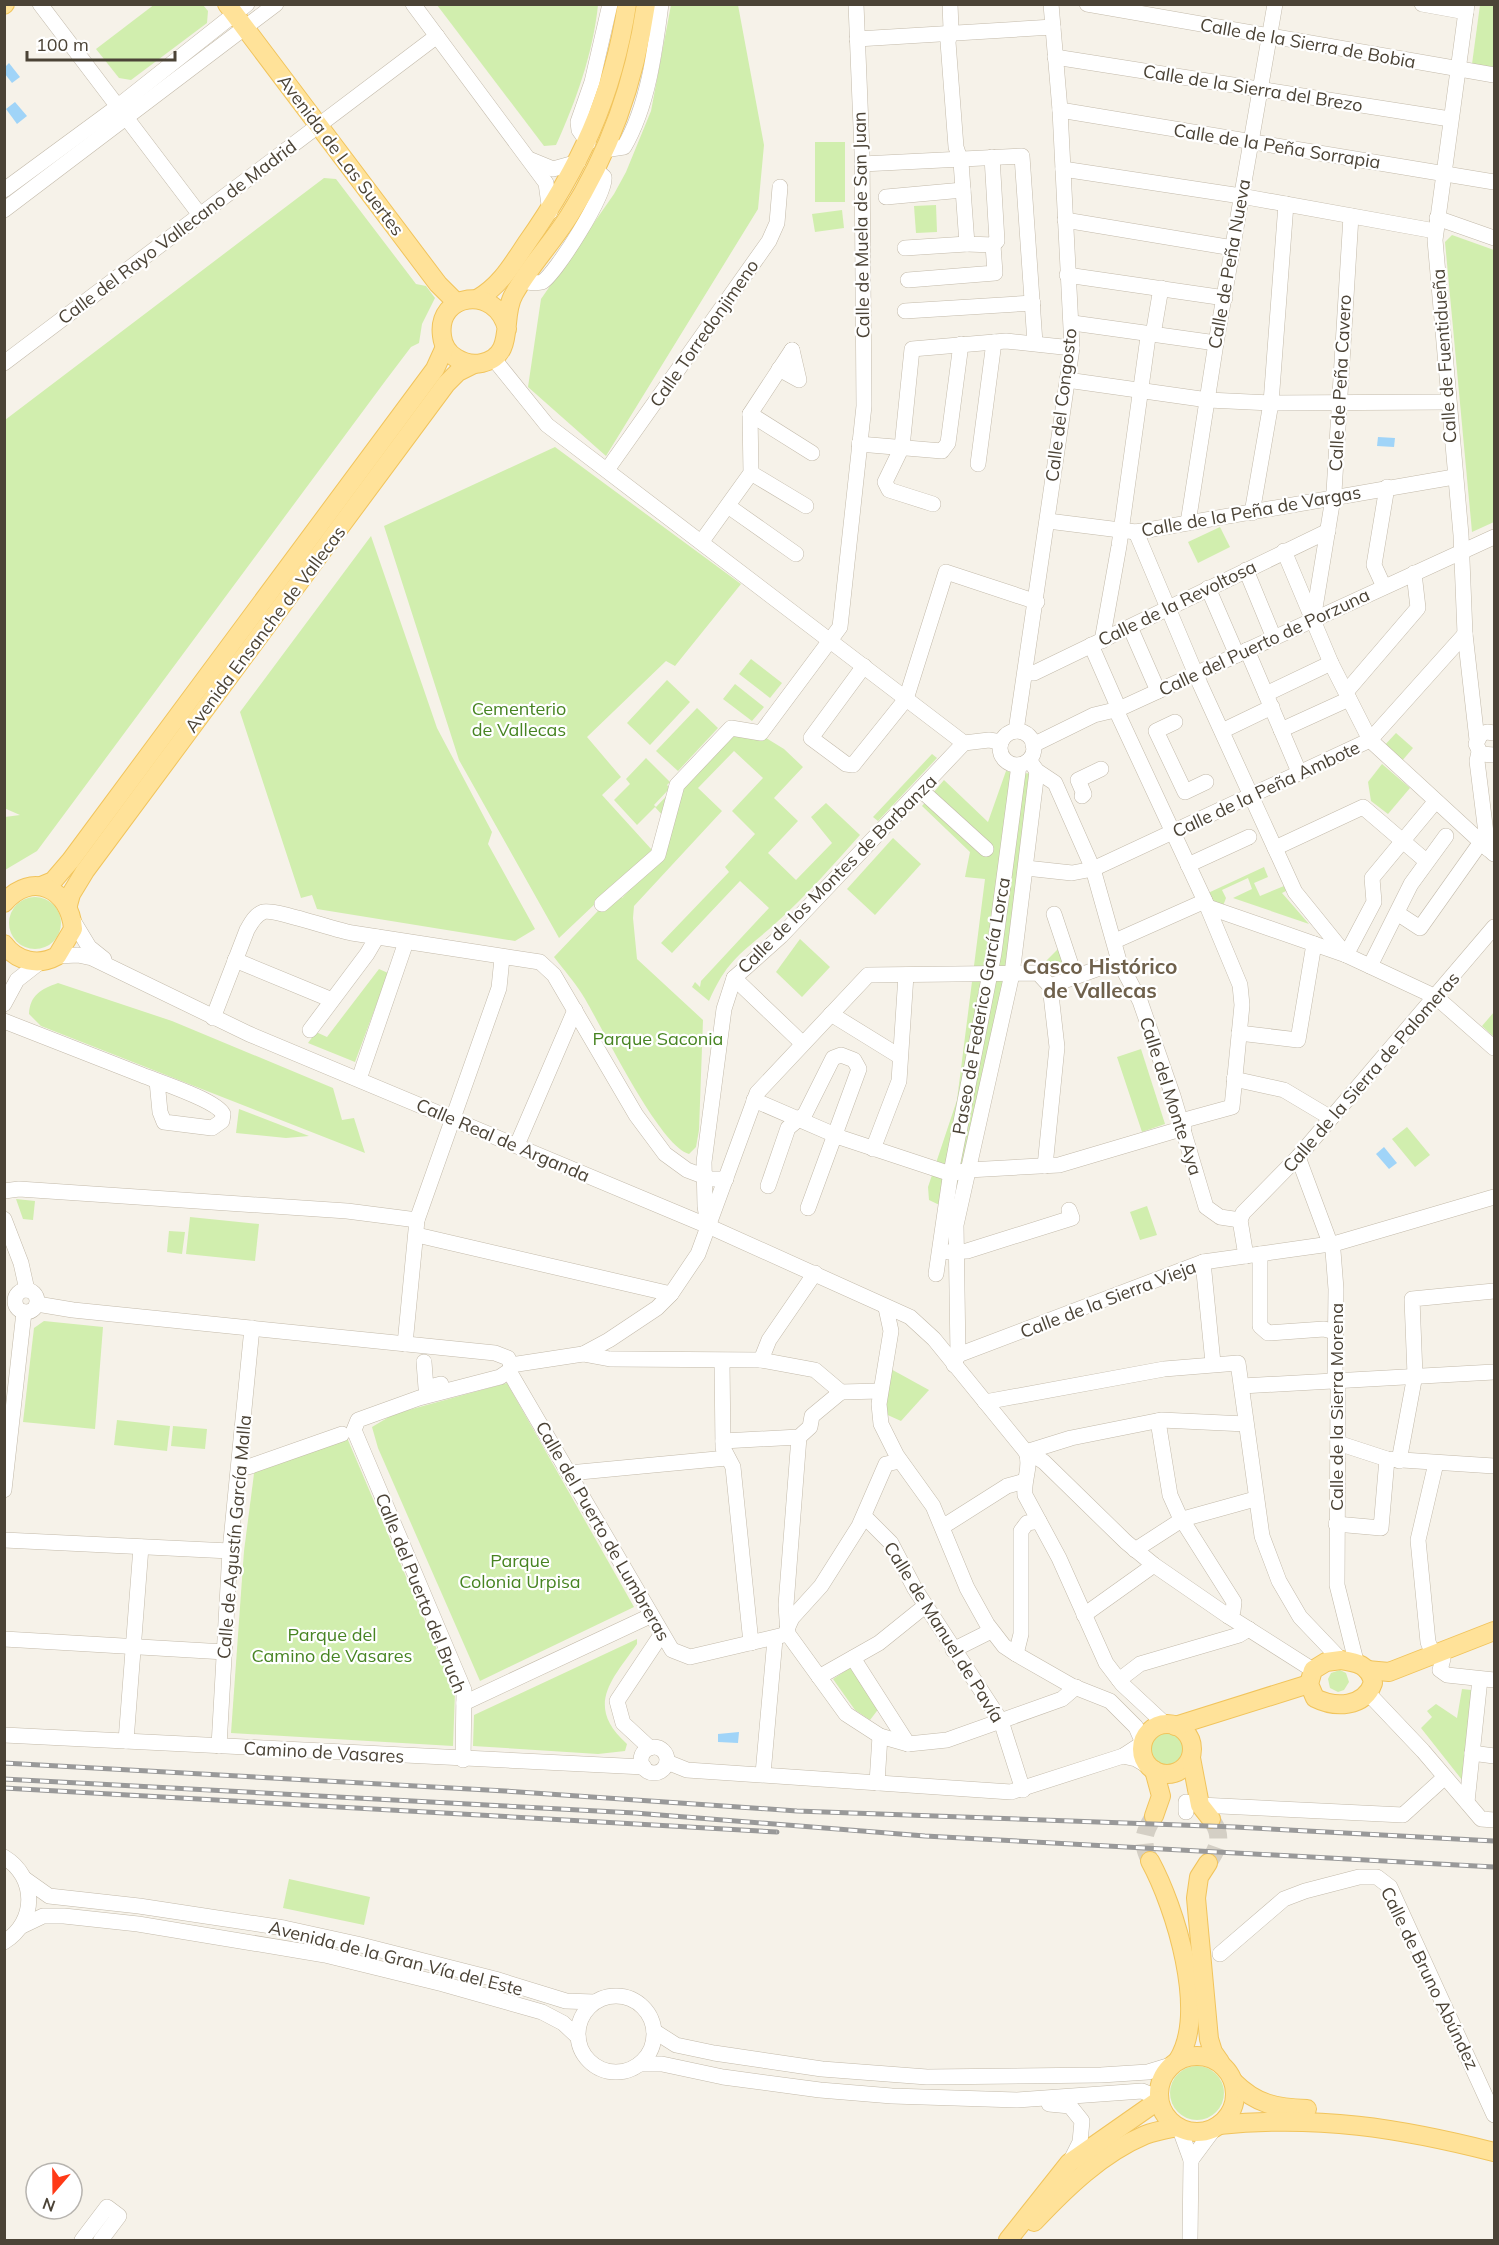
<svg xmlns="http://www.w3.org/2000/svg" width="1499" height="2245" font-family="Mulish,sans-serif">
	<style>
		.green { fill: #d1eeae }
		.water { fill: #a0d4f8 }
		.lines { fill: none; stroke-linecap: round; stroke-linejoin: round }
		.major-tunnel { stroke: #d4cfc5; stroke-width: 18; stroke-dasharray: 18 9; stroke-linecap: butt }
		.minor-casing { stroke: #c3baaa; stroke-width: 16 }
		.major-casing { stroke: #f1c45c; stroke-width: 20 }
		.minor { stroke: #fff; stroke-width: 15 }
		.major { stroke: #ffe299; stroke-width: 18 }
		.rail-casing { stroke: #999; stroke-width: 5 }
		.rail { stroke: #fff; stroke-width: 3; stroke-dasharray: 9; stroke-linecap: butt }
		.labels { text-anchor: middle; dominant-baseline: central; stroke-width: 4.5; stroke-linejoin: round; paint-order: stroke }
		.street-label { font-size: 18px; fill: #4b4336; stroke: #fff }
		.park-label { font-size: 18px; fill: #478422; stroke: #fff }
		.quarter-label { font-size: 21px; font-weight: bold; fill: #6f614c; stroke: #fff }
	</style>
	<rect width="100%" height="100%" fill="#f6f2e9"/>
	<g class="green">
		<path d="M155,4L203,5L208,11L207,23L131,80L119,78L96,49Z"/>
		<path d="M437,5H598C593,53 576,101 556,145L544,146Z"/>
		<path d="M671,5H738L764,145L758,209L606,456L528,387L541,299L614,194L626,172L651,111Z"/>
		<path d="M1480,5H1494V67L1472,64Z"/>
		<rect x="815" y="142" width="30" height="60"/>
		<path d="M324,178L336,179L416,284L426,286L435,298L422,324L419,343L411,347L386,380L37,851L5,870V817L20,815L4,808L5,420Z"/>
		<path d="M936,205L937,232L916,233L914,206Z"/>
		<path d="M842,210L844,228L815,232L812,214Z"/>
		<path d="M1452,235L1494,250V522L1472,532L1445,242Z"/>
		<path d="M555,447L741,584L675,666L666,661L587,737L621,777L602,795L652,850L559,938L459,760L384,526Z"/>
		<path d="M1220,527L1230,547L1198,563L1188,542Z"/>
		<path d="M371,536L437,728L492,832L488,844L535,929L515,941L317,909L312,895L301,898L240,712Z"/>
		<path d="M751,659L782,683L770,698L739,674Z"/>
		<path d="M667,680L690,702L650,745L627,723Z"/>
		<path d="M735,684L764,707L752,721L723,699Z"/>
		<path d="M697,708L718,728L678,771L656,751Z"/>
		<path d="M740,722L784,749L803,767L774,798L798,821L768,853L796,880L832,843L811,817L826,803L860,835C833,865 807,895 777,922C744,952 728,957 709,1001L692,987L695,982L700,987L701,981L769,908L740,881L672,953L661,943L729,872L725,867L755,834L732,811L763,778L734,751L698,788L722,811L634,906L633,918L637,959L703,1020L699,1130L696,1147L689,1154C658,1145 601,1024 582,994C574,981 563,969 554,957L617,891L622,898L665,851L671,825L655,807L637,825L614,800L630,784L626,779L646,758L670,782L667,785L670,788L654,805L656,807L678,784L681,787Z"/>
		<path d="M1396,733L1413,748L1401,762L1383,747Z"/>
		<path d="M932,754L937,758L878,821L873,817Z"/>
		<path d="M1382,764L1410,788L1388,814L1371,801L1368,782Z"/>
		<path d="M1006,771L1033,774L1012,974L954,1212L929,1200L928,1187L957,1100L985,879L965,877L970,852L922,806L944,780L988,822Z"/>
		<path d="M893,838L921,864L875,915L847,889Z"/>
		<path d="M1264,867L1268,877L1254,883L1260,896L1284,886L1286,891L1282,893L1309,924L1233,898L1252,889L1248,878L1222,890L1226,898L1223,906L1211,899L1208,893Z"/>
		<circle cx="35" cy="923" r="26"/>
		<path d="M800,939L830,967L802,997L776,972Z"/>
		<path d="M1061,946L1068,968L1045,962Z"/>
		<path d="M379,969L388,973L355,1062L308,1043L316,1032L327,1037Z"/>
		<path d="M58,983L172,1021L333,1088L342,1120L354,1118L365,1153L41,1026L29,1014C30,995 41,989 58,983Z"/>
		<path d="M1494,1012V1037L1482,1026Z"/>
		<path d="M1141,1049L1165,1124L1142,1132L1117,1057Z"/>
		<path d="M239,1109L309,1136L286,1138L236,1133Z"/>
		<path d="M1407,1127L1430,1155L1415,1167L1392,1139Z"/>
		<path d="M16,1199L35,1201L33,1220L23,1219Z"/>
		<path d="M1147,1206L1157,1235L1140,1240L1130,1212Z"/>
		<path d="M190,1217L259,1224L255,1261L186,1254Z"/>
		<path d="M169,1231L185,1232L182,1254L167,1252Z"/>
		<path d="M44,1321L103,1327L95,1429L23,1422L34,1328Z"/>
		<path d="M889,1368L929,1390L901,1421L881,1412Z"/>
		<path d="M507,1383L634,1607L480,1681L378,1448L372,1427L394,1414Z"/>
		<path d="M117,1420L170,1426L167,1451L114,1445Z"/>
		<path d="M173,1426L207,1429L205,1449L171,1446Z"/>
		<path d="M345,1433L455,1692L453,1746L231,1733L244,1551L255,1466Z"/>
		<path d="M637,1639V1644C611,1681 585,1706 627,1744L625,1751L598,1754L473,1746L474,1715Z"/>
		<path d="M850,1668L880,1707L870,1720L855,1710L833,1679Z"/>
		<path d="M1340,1670L1346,1673L1349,1682L1344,1690L1338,1692L1330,1688L1328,1679L1331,1673Z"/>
		<path d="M1462,1689L1481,1691L1470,1790L1421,1728L1432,1717L1427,1711L1436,1704L1457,1718Z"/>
		<circle cx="1167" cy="1749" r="17"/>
		<path d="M289,1879L370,1897L364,1925L283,1908Z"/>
		<circle cx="1197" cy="2093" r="27"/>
	</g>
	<g class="water">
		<path d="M9,63L20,77L12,83L5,74V67Z"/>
		<path d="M15,102L27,116L17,124L6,109Z"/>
		<path d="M1378,437L1395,438L1394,447L1377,446Z"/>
		<path d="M1384,1147L1397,1163L1389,1169L1376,1154Z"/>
		<path d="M739,1732L738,1743L718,1742V1734Z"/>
	</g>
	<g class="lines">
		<g class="major-tunnel">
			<path d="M1150,1861C1141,1842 1143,1834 1154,1816"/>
			<path d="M1208,1863C1219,1847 1223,1836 1211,1819"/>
		</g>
		<g class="minor-casing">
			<g id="minor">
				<path d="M40,4L200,215"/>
				<path d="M413,4L546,183L550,212"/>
				<path d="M950,4L951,29L948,42L956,147L961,162L967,244L993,245L997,241L992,157"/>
				<path d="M1087,4L1494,75"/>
				<path d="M1422,4L1466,12"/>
				<path d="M1467,4L1435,240L1461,535L1465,634L1477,740"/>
				<path d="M857,39L1053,27"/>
				<path d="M1055,57L1450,119"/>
				<path d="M1060,110L1494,182"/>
				<path d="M588,143L579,130L578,122L592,82L610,4"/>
				<path d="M604,150L624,147C648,106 655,51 661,4"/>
				<path d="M531,160L553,169L578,162"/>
				<path d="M862,164L1022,156L1035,343"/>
				<path d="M1063,169L1241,196L1435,231"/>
				<path d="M4,190L117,107L247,4"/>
				<path d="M886,197L963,190"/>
				<path d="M4,210L276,4"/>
				<path d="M1437,218L1494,238"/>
				<path d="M1065,220L1233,248"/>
				<path d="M905,248L967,244"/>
				<path d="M1067,275L1225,298"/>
				<path d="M908,280L995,273L993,245"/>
				<path d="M523,281C528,282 536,284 542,282C555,275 608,191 604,177L595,169"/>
				<path d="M905,311L1033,303"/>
				<path d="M1073,323L1216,343"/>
				<path d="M493,358L547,425L964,743L989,740L1001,742"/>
				<path d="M4,363L437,36"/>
				<path d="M779,369L799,380L792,350"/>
				<path d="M1067,380L1208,400L1271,403L1448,402"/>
				<path d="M750,414L812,453"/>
				<path d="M859,444L942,451L948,443L961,344"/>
				<path d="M978,464L994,342"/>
				<path d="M607,470L769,241L777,223L780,187"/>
				<path d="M751,473L806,506"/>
				<path d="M933,504L889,490L885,482L902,447L912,349L1006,341L1072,348"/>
				<path d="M728,506L796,554"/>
				<path d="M1252,513L1271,403L1286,204"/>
				<path d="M1048,521L1136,532L1454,477"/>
				<path d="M1188,523L1216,343L1275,4"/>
				<path d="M1136,532L1200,684L1295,892L1346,955L1374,902L1372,878L1435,802"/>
				<path d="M702,541L751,473L750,414L792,350"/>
				<path d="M1284,551L1331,663L1370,740L1494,854"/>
				<path d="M1246,570L1274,638"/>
				<path d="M1384,587L1374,565L1387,487"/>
				<path d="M1208,588L1237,655"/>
				<path d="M1313,620L1334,492L1351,216"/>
				<path d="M1130,627L1158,691"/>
				<path d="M1102,641L1119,546L1148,337L1154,329L1161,288"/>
				<path d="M1091,645L1119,709"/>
				<path d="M1247,650L1299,772"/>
				<path d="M864,666L811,738L846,764L853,765L906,699L946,572L1037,602"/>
				<path d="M1026,673H1034L1328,531"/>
				<path d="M1346,692L1418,608L1414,573"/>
				<path d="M1266,694L1331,663"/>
				<path d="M1116,710L1205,901L1240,985L1242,1005L1232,1107L1181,1121"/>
				<path d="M1175,722L1156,731L1185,792L1206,782"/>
				<path d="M1281,730L1349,699"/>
				<path d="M1016,731L1072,348L1060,110L1051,4"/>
				<path d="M1222,731L1272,707"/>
				<circle cx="1017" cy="748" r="17"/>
				<path d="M1494,733L1487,732L1481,734L1476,744L1481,754L1494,755"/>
				<path d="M1033,745L1094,715L1119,709L1494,537"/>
				<path d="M1479,752L1477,761L1488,849"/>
				<path d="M1029,760L1037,771L1055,783L1093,869L1119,961L1140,1001L1173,1096L1206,1207L1220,1217L1240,1220"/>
				<path d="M921,790L986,849"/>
				<path d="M1082,796L1084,794L1078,780L1101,769"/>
				<path d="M1275,848L1363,807L1426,861"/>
				<path d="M1188,865L1249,837"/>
				<path d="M1026,868L1072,873L1093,869L1370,740L1465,634"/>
				<path d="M602,904L658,855L677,785L731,728L761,733L840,627L864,406L862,152L856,4"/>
				<path d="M1208,907L1346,955L1436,997L1494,1048"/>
				<path d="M1397,913L1420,928L1481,842"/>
				<path d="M1054,914L1075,977"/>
				<path d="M72,919L89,947L104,959"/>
				<path d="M1115,941L1205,901"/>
				<path d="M57,956L78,955L92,958L249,1034L708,1226L910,1317L934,1339L1026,1452C1032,1466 1023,1480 1025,1495L1059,1558L1106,1663L1122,1684L1165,1724"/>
				<path d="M235,960L332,1000"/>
				<path d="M1370,966L1411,884L1446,836"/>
				<path d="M734,978L802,1043"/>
				<path d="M1050,986L1119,961"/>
				<path d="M4,1004L17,980L40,962"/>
				<path d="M831,1014L899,1056"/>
				<path d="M213,1018L247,930C251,923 255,915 263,912C272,908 335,930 352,933L540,962L554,975L636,1115L665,1154L687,1170L711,1179H726"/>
				<path d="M4,1021L142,1075C159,1082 216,1100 223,1114L222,1121L212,1128L164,1122L160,1112L157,1081"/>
				<path d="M310,1030L367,954L377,937"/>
				<path d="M1239,1033L1298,1040L1314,944"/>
				<path d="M359,1079L406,942"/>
				<path d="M1234,1079L1284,1090L1331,1118"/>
				<path d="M754,1100L842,1138L951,1174L968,1170L1059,1165L1184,1128"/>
				<path d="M517,1145L575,1010"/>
				<path d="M873,1149L899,1081L906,975"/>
				<path d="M1298,1157L1333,1251L1336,1289L1335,1375L1338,1389L1337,1585L1356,1661"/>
				<path d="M1045,1166L1057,1047L1050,986"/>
				<path d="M768,1186L788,1128L805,1114L833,1058L841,1055L854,1060L859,1069L808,1208"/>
				<path d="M4,1191L19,1189L347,1211L417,1220"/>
				<path d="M4,1219L21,1263L27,1290"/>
				<path d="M708,1226L705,1206L704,1162L724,1009L734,978L781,936L964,743"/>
				<path d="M417,1235L671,1294"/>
				<path d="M948,1252L967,1251L1072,1218L1069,1210"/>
				<path d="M1260,1254V1326L1268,1333L1324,1329L1335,1332"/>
				<path d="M1246,1256L1240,1220L1243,1213L1298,1157L1494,927"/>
				<path d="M1203,1262L1213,1363"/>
				<path d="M936,1274L950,1178L994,953L1019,765"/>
				<circle cx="26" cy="1301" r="11"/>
				<path d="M37,1304L73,1310L495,1353L508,1358L511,1365"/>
				<path d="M886,1308L891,1331L879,1404L881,1424L897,1456L933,1506L967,1588L987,1624L1004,1646L1016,1654L1072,1686L1110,1701L1136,1727L1143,1743"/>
				<path d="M405,1344L417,1220L499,988L502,958"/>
				<path d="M583,1354L609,1340L657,1308L671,1294L698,1254L757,1093L868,975L1038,973L1050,986"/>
				<path d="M958,1355L1203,1262L1337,1243L1494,1197"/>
				<path d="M761,1360L769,1340L815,1273"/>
				<path d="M722,1361L723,1448L733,1467L751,1643"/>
				<path d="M424,1362L426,1388L441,1384"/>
				<path d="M954,1365L958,1355L956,1225L1012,974L1037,771"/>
				<path d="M509,1371L672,1650L690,1657L788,1634"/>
				<path d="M1242,1386L1494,1372"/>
				<path d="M985,1402L1164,1369L1238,1363L1262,1536L1279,1581L1300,1617L1341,1660"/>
				<path d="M1158,1421L1170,1495L1179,1515L1234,1602L1233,1611L1228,1616"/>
				<path d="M799,1437L786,1605L788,1634L846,1714L880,1736L908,1744L947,1740L1062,1699L1076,1687"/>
				<path d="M723,1441L799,1437L810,1427L812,1416L841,1392"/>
				<path d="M1338,1443L1387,1459L1494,1466"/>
				<path d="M1026,1452L1071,1438L1161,1420L1246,1424"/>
				<path d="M1029,1458H1038L1044,1462L1126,1542L1154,1565L1228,1616L1313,1670"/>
				<path d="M1399,1461L1415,1375L1412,1299L1494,1291"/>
				<path d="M248,1467L342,1434"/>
				<path d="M569,1473L727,1458"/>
				<path d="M4,1490L24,1312"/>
				<path d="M864,1516L891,1543L915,1589L1001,1721L1023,1790"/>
				<path d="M941,1522L947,1524L1007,1486L1025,1481"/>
				<path d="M1336,1524L1381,1528L1387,1459"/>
				<path d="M4,1540L230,1551"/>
				<path d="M1135,1550L1183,1519L1255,1499"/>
				<path d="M1084,1615L1154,1565"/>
				<path d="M787,1629L792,1618L821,1586L859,1526L886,1464L900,1461"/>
				<path d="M4,1639L225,1652"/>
				<path d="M953,1650L991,1631"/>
				<path d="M1016,1654L1021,1634V1531L1027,1523L1039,1521"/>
				<path d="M1433,1654L1428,1642L1418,1540L1436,1463"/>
				<path d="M853,1658L908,1744"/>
				<path d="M1443,1659L1440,1670L1447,1675L1494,1680"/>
				<path d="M819,1677L879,1643L925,1606"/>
				<path d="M1119,1680L1140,1664L1239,1635L1249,1629"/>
				<path d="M1368,1693L1423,1751L1481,1819L1494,1820"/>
				<path d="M464,1703L650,1616"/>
				<path d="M4,1735L644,1767"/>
				<path d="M126,1741L141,1547"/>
				<path d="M219,1746L230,1551L252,1328"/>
				<circle cx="654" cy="1760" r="13"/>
				<path d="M650,1748L623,1723L617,1701L661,1635"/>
				<path d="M1472,1753L1494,1756"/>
				<path d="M1123,1756L1136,1759L1148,1766"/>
				<path d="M463,1760L464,1690L354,1430L358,1420L419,1398L500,1377L509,1371L511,1365L583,1354L610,1359L761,1360L815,1370L841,1392L880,1391"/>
				<path d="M667,1762L687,1770L1011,1792L1123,1756L1143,1743"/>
				<path d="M763,1774L775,1639"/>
				<path d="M877,1783L880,1736"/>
				<path d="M1467,1802L1480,1679"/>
				<path d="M1200,1805L1403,1815L1445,1777"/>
				<path d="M1186,1812V1802"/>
				<path d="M4,1857C37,1877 37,1922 4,1942"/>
				<path d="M25,1879L49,1896L139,1906L284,1928L357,1944L495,1979L566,2001L594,2002"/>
				<path d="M22,1926L43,1916H64L138,1924L325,1955L443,1984L542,2012L563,2023L578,2037"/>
				<path d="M1220,1954L1284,1899L1305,1891L1359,1877H1377L1390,1887L1494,2115"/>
				<circle cx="616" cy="2034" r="38"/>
				<path d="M654,2031L676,2045L714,2053L822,2069L927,2077L1101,2075L1148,2072L1171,2065"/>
				<path d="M640,2064H662L723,2077L820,2090L892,2096L1017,2100L1142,2091L1159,2098"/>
				<path d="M1049,2104L1070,2106L1082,2121L1080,2142L1070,2162"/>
				<path d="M1179,2127L1191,2160L1190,2240"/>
				<path d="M1191,2160L1214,2129"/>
				<path d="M82,2240L107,2207L119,2216L101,2240"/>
			</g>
		</g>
		<g class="major-casing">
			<g id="major">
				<path d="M227,4L438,284L457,303"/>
				<path d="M4,5L5,4"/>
				<path d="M477,299C500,286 512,265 526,244C579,169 613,97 627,4"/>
				<path d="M507,329C496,284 436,293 442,336C443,345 448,353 456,358C464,363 473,365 482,363C517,355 500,317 514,294C529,267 552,243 569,216C610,152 635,79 646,4"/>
				<path d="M41,886L53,881L71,860L435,369L445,347"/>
				<path d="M4,903C32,870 70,889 73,929L57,956C39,966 17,962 4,944"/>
				<path d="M68,905L71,894L85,871L446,384L458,372L474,364"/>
				<path d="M1341,1660C1356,1662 1370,1665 1373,1683C1364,1708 1335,1708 1315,1698L1309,1684L1313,1670L1326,1662Z"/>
				<path d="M1367,1670L1389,1672L1494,1631"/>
				<circle cx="1167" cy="1749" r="25"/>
				<path d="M1175,1726L1309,1684"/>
				<path d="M1191,1758L1200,1805L1211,1819"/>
				<path d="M1154,1816L1161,1796L1154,1770"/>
				<path d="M1150,1861C1175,1907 1208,2012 1178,2060"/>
				<path d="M1208,1863L1199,1877L1196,1898L1209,2039L1213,2052L1220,2062"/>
				<circle cx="1197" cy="2094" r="38"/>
				<path d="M1234,2082C1256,2104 1276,2108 1307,2109"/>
				<path d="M1219,2125C1317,2115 1400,2128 1494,2152"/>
				<path d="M1034,2222C1066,2188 1102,2153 1145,2135C1155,2131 1167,2129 1177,2127"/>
				<path d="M1008,2240L1069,2163L1159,2100"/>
			</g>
		</g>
		<use href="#minor" class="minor"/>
		<use href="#major" class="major"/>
		<g class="rail-casing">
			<g id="rail">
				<path d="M4,1763L505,1791L797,1811L1235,1827L1494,1841"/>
				<path d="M4,1779L635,1813L925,1836L1494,1867"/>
				<path d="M4,1788L777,1832"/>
			</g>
		</g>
		<use href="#rail" class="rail"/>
	</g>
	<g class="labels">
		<g class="street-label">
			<text transform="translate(1308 43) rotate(10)">Calle de la Sierra de Bobia</text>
			<text transform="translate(1253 88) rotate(9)">Calle de la Sierra del Brezo</text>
			<text transform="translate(1277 146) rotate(9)">Calle de la Peña Sorrapia</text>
			<text transform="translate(341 155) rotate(53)">Avenida de Las Suertes</text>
			<text transform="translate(861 225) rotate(-91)">Calle de Muela de San Juan</text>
			<text transform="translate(177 232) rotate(-37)">Calle del Rayo Vallecano de Madrid</text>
			<text transform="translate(1229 264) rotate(-80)">Calle de Peña Nueva</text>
			<text transform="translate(704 333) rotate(-55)">Calle Torredonjimeno</text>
			<text transform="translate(1444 356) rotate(-94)">Calle de Fuentidueña</text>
			<text transform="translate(1340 383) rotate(-87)">Calle de Peña Cavero</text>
			<text transform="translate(1061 405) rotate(-83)">Calle del Congosto</text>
			<text transform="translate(1251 511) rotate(-10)">Calle de la Peña de Vargas</text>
			<text transform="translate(1177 603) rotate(-26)">Calle de la Revoltosa</text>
			<text transform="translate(265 629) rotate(-53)">Avenida Ensanche de Vallecas</text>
			<text transform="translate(1264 642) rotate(-25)">Calle del Puerto de Porzuna</text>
			<text transform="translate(1266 789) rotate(-25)">Calle de la Peña Ambote</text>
			<text transform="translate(837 874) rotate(-45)">Calle de los Montes de Barbanza</text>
			<text transform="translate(981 1006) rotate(-80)">Paseo de Federico García Lorca</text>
			<text transform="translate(1371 1072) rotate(-49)">Calle de la Sierra de Palomeras</text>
			<text transform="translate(1171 1096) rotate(72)">Calle del Monte Aya</text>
			<text transform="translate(503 1140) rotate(23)">Calle Real de Arganda</text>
			<text transform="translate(1108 1299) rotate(-21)">Calle de la Sierra Vieja</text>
			<text transform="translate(1336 1407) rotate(-90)">Calle de la Sierra Morena</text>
			<text transform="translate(603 1531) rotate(60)">Calle del Puerto de Lumbreras</text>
			<text transform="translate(234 1537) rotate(-85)">Calle de Agustín García Malla</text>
			<text transform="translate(421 1593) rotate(68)">Calle del Puerto del Bruch</text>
			<text transform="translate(944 1632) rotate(58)">Calle de Manuel de Pavía</text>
			<text transform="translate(324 1752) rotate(3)">Camino de Vasares</text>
			<text transform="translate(396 1958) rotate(14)">Avenida de la Gran Vía del Este</text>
			<text transform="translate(1430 1978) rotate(64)">Calle de Bruno Abúndez</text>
		</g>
		<g class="park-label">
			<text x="519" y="708">Cementerio<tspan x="519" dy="21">de Vallecas</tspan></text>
			<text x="658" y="1038">Parque Saconia</text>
			<text x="520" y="1560">Parque<tspan x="520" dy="21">Colonia Urpisa</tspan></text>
			<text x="332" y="1634">Parque del<tspan x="332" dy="21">Camino de Vasares</tspan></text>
		</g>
		<g class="quarter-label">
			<text x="1100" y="966">Casco Histórico<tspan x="1100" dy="24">de Vallecas</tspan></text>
		</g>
	</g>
	<rect width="1499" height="2245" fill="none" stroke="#4b4336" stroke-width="12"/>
	<g transform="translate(54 2191) rotate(200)"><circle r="28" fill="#ffffff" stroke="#b7b4af" stroke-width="1.5"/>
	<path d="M0-4.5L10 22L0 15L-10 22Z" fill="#ff3a17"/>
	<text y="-9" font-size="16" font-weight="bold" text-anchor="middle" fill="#4b4336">N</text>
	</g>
	<path d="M27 51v9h148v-9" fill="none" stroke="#4b4336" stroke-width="3"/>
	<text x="36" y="51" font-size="18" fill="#4b4336" stroke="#ffffff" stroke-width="4.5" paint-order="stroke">100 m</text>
</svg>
